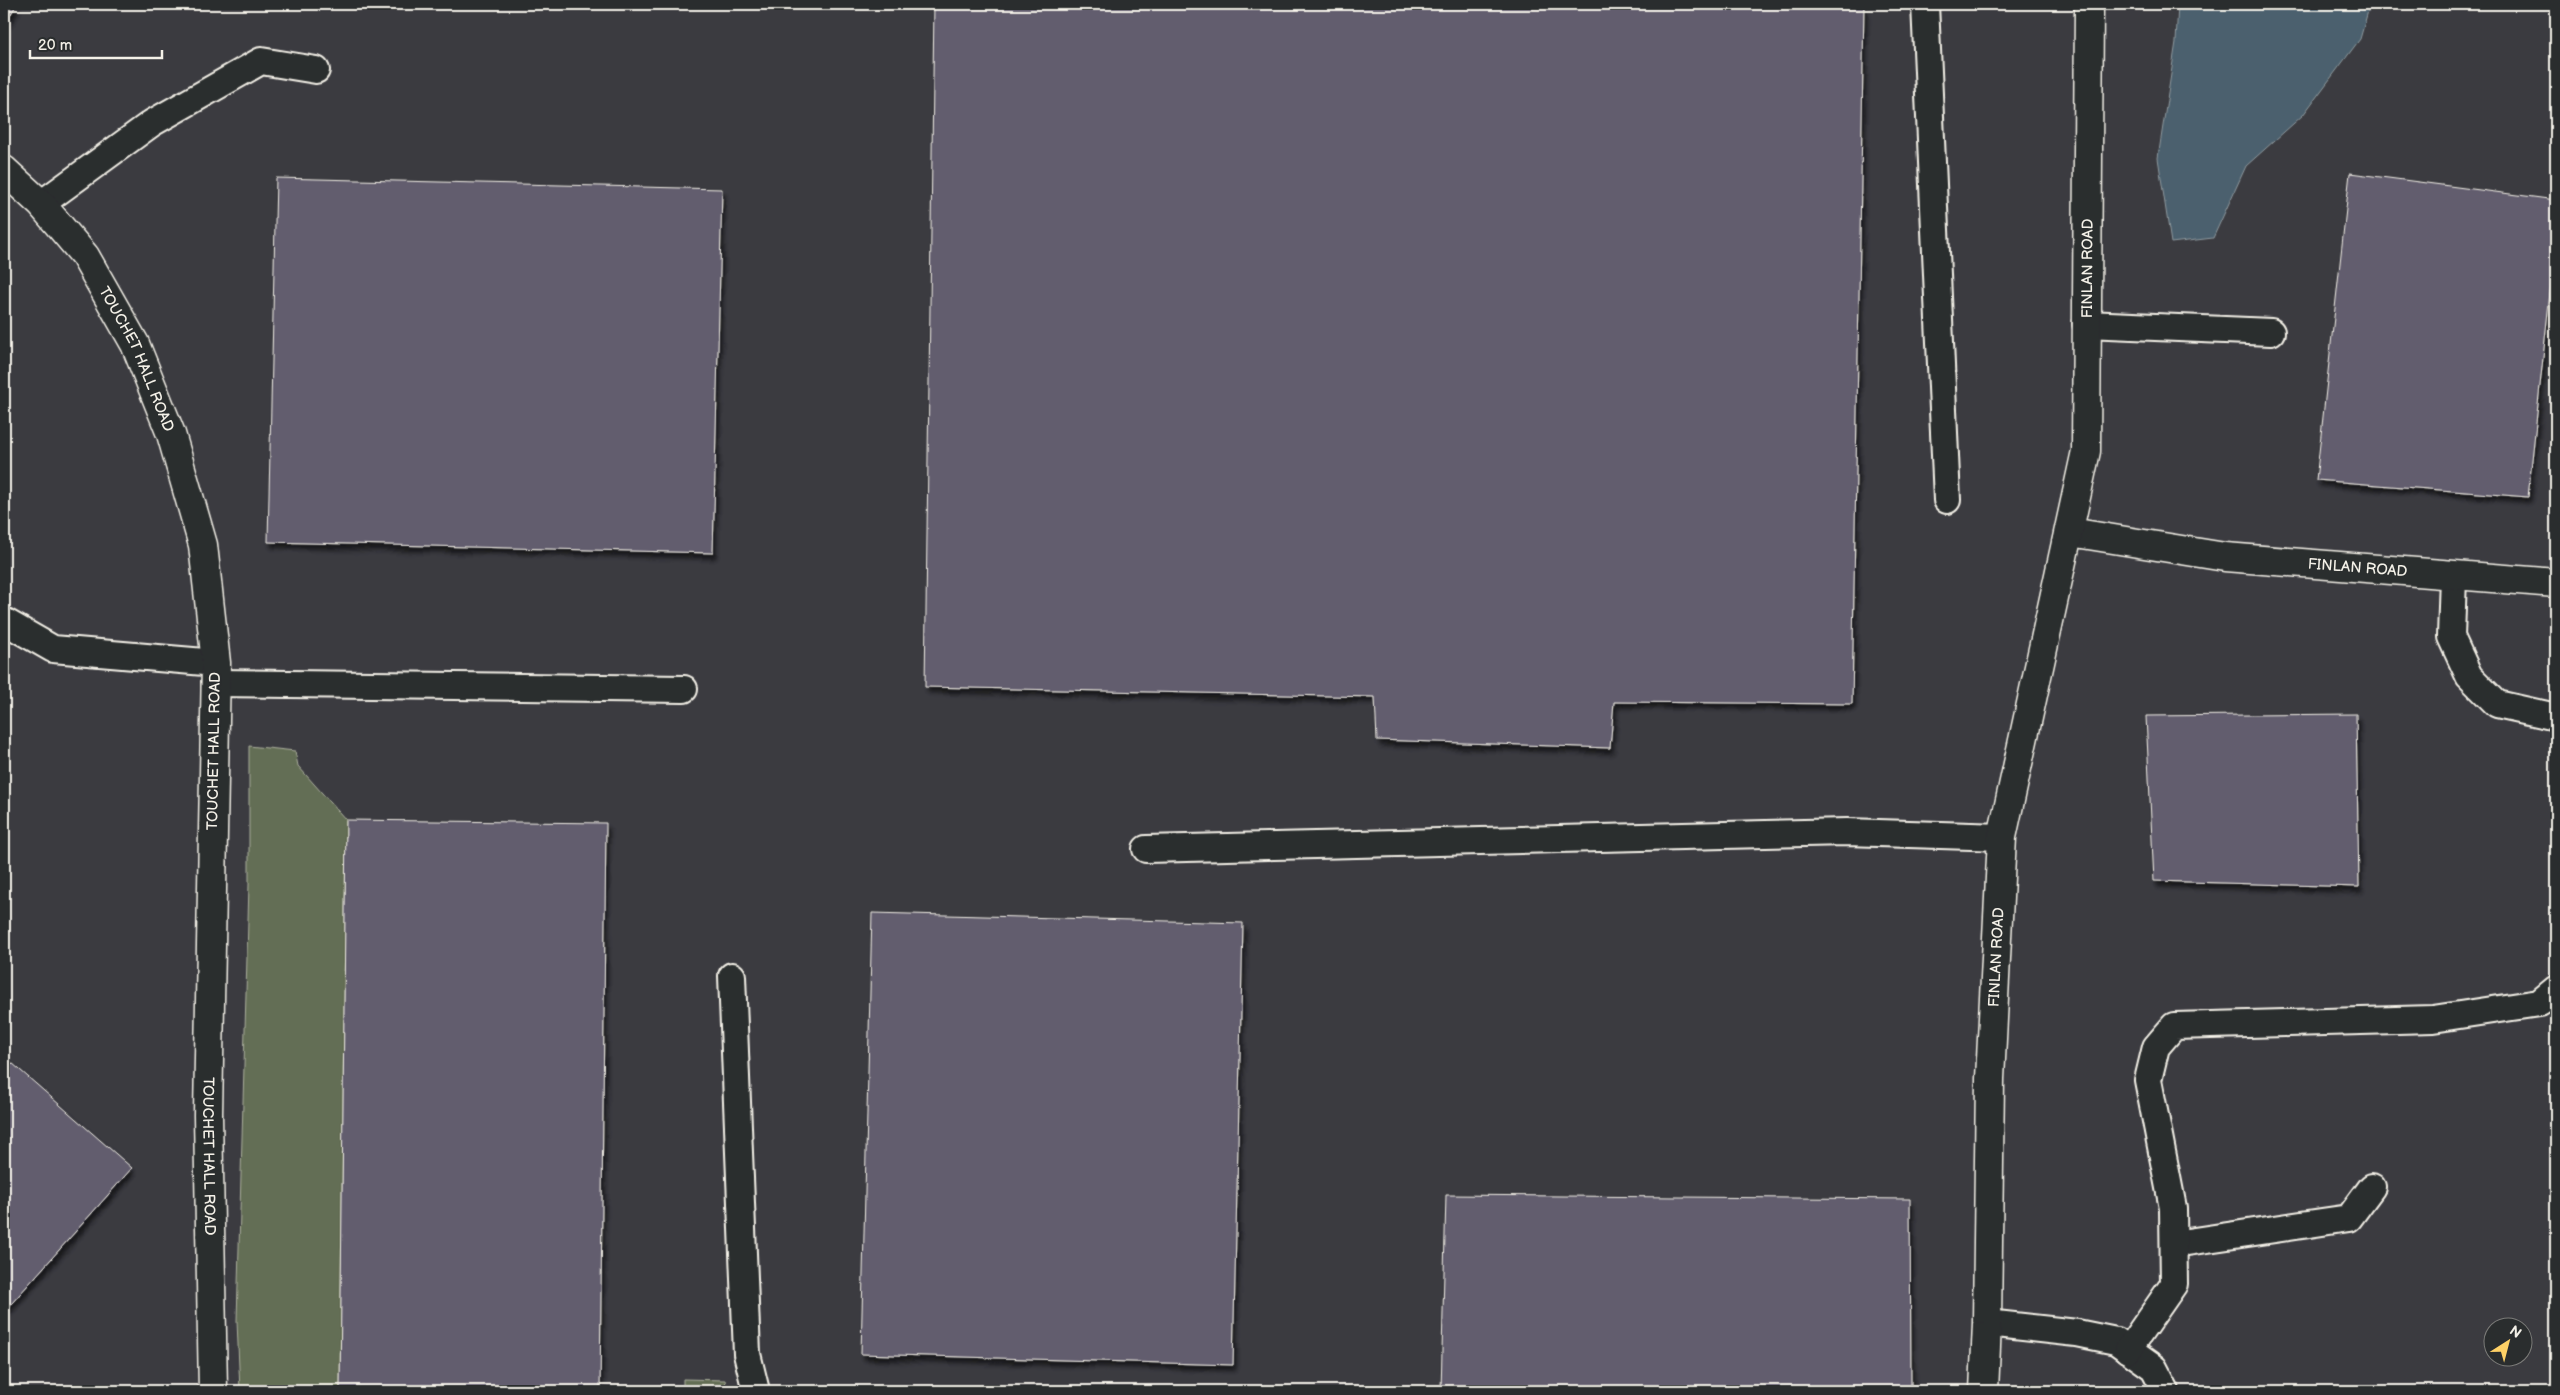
<svg xmlns="http://www.w3.org/2000/svg" width="2560" height="1395" font-family="'Balsamiq Sans',sans-serif">
	<style>
		.built { fill: #3b3b41; fill-rule: evenodd }
		.green { fill: #646e54; stroke: #acb09e }
		.water { fill: #4b606e; stroke: #8f9a9f }
		.building { fill: #625d6e; stroke: #f4f1e8; filter: url(#shadow) }
		.lines { fill: none; stroke-linecap: round; stroke-linejoin: round }
		.lane-casing { stroke: #f4f1e8; stroke-width: 30 }
		.street-casing { stroke: #f4f1e8; stroke-width: 31 }
		.lane { stroke: #2a2d2e; stroke-width: 26 }
		.street { stroke: #2a2d2e; stroke-width: 28 }
		.labels { text-anchor: middle; dominant-baseline: central; stroke-width: 4; stroke-linejoin: round; paint-order: stroke }
		.street-label { font-size: 15px; fill: #f4f1e8; stroke: #2a2d2e }
	</style>
	<defs>
		<filter id="shadow"><feDropShadow dx="3" dy="5.5" stdDeviation="2.5" flood-color="#0009"/></filter>
	</defs>
	<rect width="100%" height="100%" fill="#2a2d2e"/>
	<filter id="ink" filterUnits="userSpaceOnUse"><feTurbulence type="fractalNoise" baseFrequency=".02" numOctaves="2"/><feDisplacementMap in="SourceGraphic" scale="10" xChannelSelector="R" yChannelSelector="G"/><feConvolveMatrix kernelMatrix="1 2 1 2 8 2 1 2 1" color-interpolation-filters="sRGB"/></filter>
	<g filter="url(#ink)">
		<path class="built" d="M4,4H2556V1391H4ZM2492,1328H2522V1358H2492Z"/>
		<g class="green">
			<path d="M249,746L295,751L298,766L346,820L340,1391H240L237,1321L249,884Z"/>
			<path d="M683,1379L725,1380L727,1391H683Z"/>
		</g>
		<path class="water" d="M2178,4H2370L2360,39L2303,115L2246,166L2213,238L2171,243L2158,158L2176,42Z"/>
		<g class="building">
			<path d="M4,4H17L4,25Z"/>
			<path d="M934,4H1864L1852,704L1614,702L1610,748L1377,740L1375,697L925,687Z"/>
			<path d="M2350,173L2556,200V237L2528,497L2316,480Z"/>
			<path d="M276,178L722,189L713,553L268,542Z"/>
			<path d="M2356,714L2359,887L2154,881L2146,716Z"/>
			<path d="M346,820L606,823L600,1391H340Z"/>
			<path d="M872,913L1243,923L1233,1365L861,1354Z"/>
			<path d="M4,1056L132,1168L4,1312Z"/>
			<path d="M1446,1195L1910,1199L1911,1391H1441Z"/>
		</g>
		<g class="lines">
			<g class="lane-casing">
				<g id="lane">
					<path d="M1925,4L1947,500"/>
					<path d="M41,204L152,123L261,61L316,70"/>
					<path d="M2086,324L2271,332"/>
					<path d="M2453,576L2451,637L2469,676L2497,704L2556,717"/>
					<path d="M4,621L53,649L216,663"/>
					<path d="M215,683L684,689"/>
					<path d="M1146,849L1847,832L2002,837"/>
					<path d="M732,976L747,1354L756,1391"/>
					<path d="M2174,1244L2349,1218L2372,1187"/>
					<path d="M1987,1323L2077,1333L2116,1341L2154,1368L2166,1391"/>
					<path d="M2128,1350L2174,1284L2173,1208L2148,1080L2156,1047L2174,1026L2433,1019L2539,1003L2556,989"/>
				</g>
			</g>
			<g class="street-casing">
				<g id="street">
					<path id="s1" d="M4,170L41,204L85,256L135,344L171,434L203,545L216,663L208,1115L213,1391"/>
					<path id="s2" d="M2070,532L2225,557L2556,583"/>
					<path id="s3" d="M1984,1391L1987,1323L1990,1079L2002,837L2086,451L2089,4"/>
				</g>
			</g>
			<use href="#lane" class="lane"/>
			<use href="#street" class="street"/>
		</g>
	</g>
	<g class="labels">
		<g class="street-label">
			<text stroke="none"><textPath href="#s3" startOffset="1132">FINLAN ROAD</textPath></text>
			<text stroke="none"><textPath href="#s1" startOffset="234">TOUCHET HALL ROAD</textPath></text>
			<text stroke="none"><textPath href="#s2" startOffset="290">FINLAN ROAD</textPath></text>
			<text transform="translate(214 751) rotate(-89)">TOUCHET HALL ROAD</text>
			<text stroke="none"><textPath href="#s3" startOffset="434">FINLAN ROAD</textPath></text>
			<text stroke="none"><textPath href="#s1" startOffset="1044">TOUCHET HALL ROAD</textPath></text>
		</g>
	</g>
	<rect width="2560" height="1395" fill="none" stroke="#2a2d2e" stroke-width="20"/>
	<rect x="10" y="10" width="2540" height="1375" fill="none" stroke="#f4f1e8" stroke-width="2" filter="url(#ink)"/>
	<g transform="translate(2508 1342) rotate(36)"><circle r="24" fill="#2a2d2e" stroke="#7b7b78"/>
	<path d="M0-4L9 19L0 12L-9 19Z" fill="#ffd166"/>
	<text y="-8" font-size="14" font-weight="bold" text-anchor="middle" fill="#f4f1e8">N</text>
	</g>
	<path d="M30 50v8h132v-8" fill="none" stroke="#f4f1e8" stroke-width="2.5"/>
	<text x="38" y="50" font-size="15" fill="#f4f1e8" stroke="#2a2d2e" stroke-width="4" paint-order="stroke">20 m</text>
</svg>
